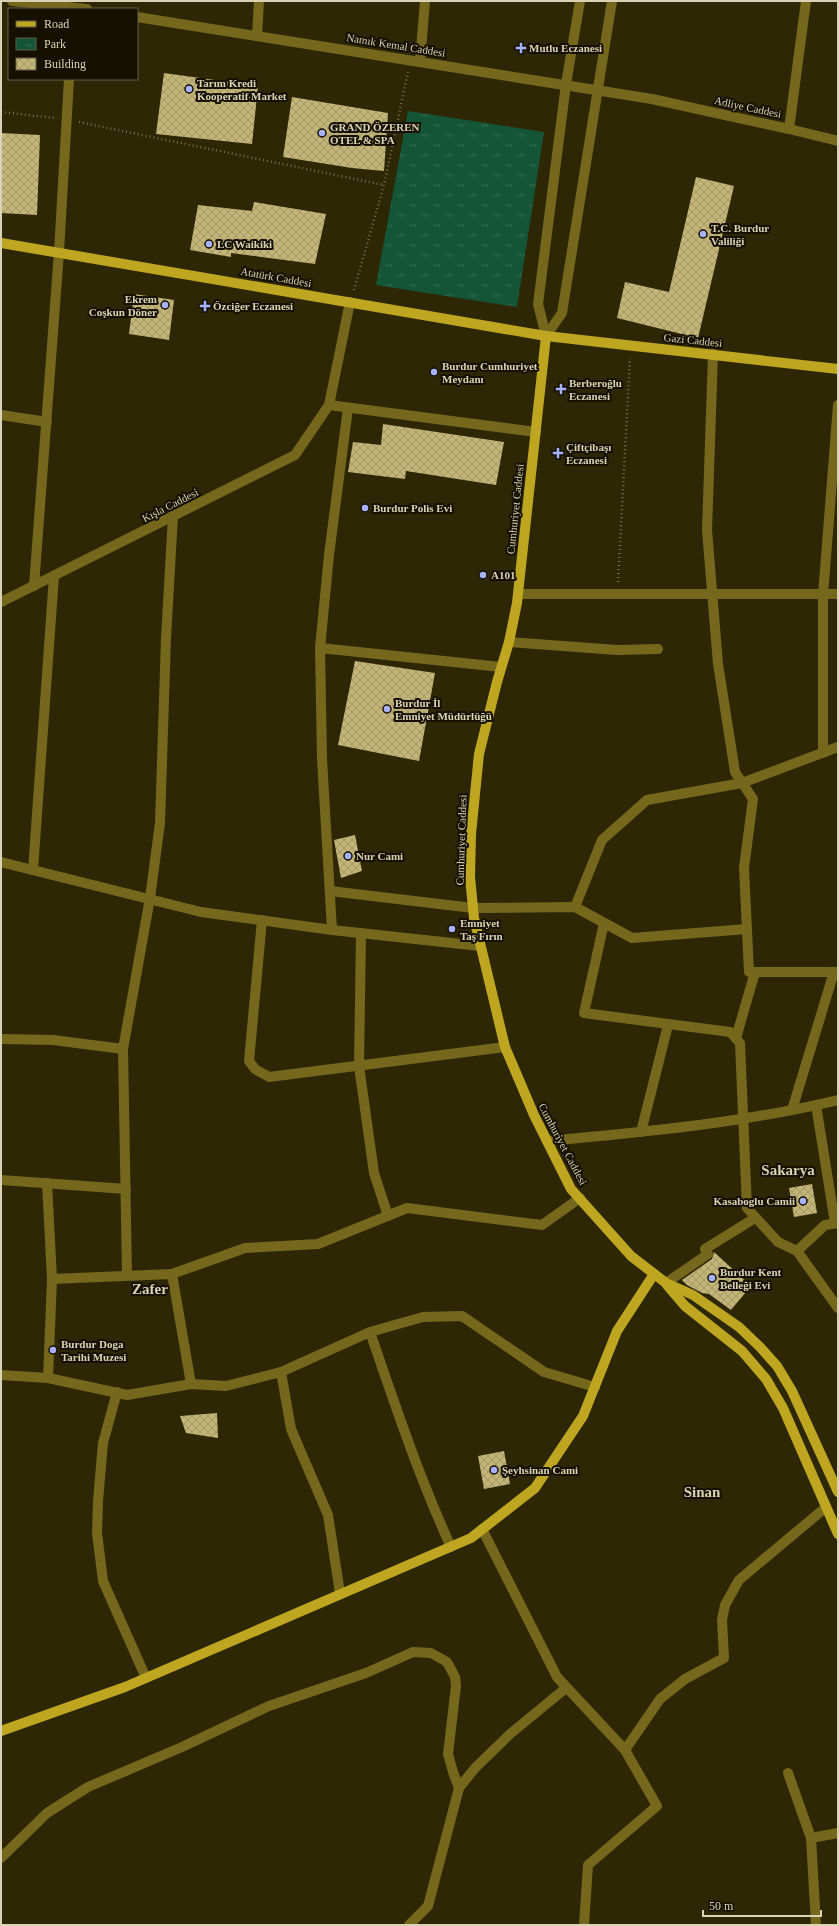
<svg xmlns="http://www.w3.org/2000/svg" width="839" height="1926" font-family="Georgia,serif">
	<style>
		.park { fill: url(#park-tufts) }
		.building { fill: url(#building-cross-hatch) }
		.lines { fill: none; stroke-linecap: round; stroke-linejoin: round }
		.path { stroke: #756f4f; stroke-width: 2.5; stroke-dasharray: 1 3; stroke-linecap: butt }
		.minor { stroke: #75671c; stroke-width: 10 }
		.major { stroke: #bea621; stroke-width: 10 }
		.poi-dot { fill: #a7b1fc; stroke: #151000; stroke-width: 1.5 }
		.labels { text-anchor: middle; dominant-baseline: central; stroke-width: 4; stroke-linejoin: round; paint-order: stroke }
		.street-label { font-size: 11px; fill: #d9d3b5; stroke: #151000 }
		.poi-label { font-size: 11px; font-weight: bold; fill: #d9d3b5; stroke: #151000; text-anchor: start }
		.district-label { font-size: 15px; font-weight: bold; fill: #d9d3b5; stroke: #151000 }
	</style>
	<defs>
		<pattern id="park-tufts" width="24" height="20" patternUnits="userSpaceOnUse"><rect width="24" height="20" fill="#135536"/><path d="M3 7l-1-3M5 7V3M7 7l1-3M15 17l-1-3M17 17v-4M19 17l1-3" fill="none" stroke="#356d51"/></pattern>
		<pattern id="building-cross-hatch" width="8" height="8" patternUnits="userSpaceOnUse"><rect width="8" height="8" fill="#c2b577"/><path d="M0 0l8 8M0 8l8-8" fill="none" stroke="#a29867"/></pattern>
	</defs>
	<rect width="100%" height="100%" fill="#2e2706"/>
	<path class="park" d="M408,111L544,132L517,307L376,285Z"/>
	<g class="building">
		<path d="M164,73L258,86L252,144L156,134Z"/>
		<path d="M292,97L388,113L384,171L352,168L283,157Z"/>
		<path d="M1,133L40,135L37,215L1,213Z"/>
		<path d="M696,177L734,186L698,338L617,318L625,282L669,292Z"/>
		<path d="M254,202L326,214L315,264L231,253V257L190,250L198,205L252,211Z"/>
		<path d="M134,294L174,300L169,340L129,334Z"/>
		<path d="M383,424L504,442L496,485L406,471L405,479L348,472L353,442L381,445Z"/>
		<path d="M355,661L435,673L419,761L338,745Z"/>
		<path d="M355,835L362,871L341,878L334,840Z"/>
		<path d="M812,1184L817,1213L794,1217L789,1188Z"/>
		<path d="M714,1252L751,1286L731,1310L709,1294L702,1293L687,1285L682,1280L712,1259Z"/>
		<path d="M217,1413L218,1438L186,1433L180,1416Z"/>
		<path d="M504,1451L510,1484L484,1489L478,1456Z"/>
	</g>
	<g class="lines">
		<g class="path">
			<path d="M1,112L55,118"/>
			<path d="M79,122L384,185"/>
			<path d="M354,290L384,185L408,72"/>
			<path d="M618,582L630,358"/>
		</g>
		<g class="minor">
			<path d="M12,1L87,9"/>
			<path d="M137,17L652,99L789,129L838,141"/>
			<path d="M257,36L259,1"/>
			<path d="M420,61L425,1"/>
			<path d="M789,129L806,1"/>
			<path d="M546,336L562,313L612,1"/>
			<path d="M546,336L538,304L566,84L580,1"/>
			<path d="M713,354L707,530L718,664L735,772L753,799L744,868L749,972H838"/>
			<path d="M329,405L536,432"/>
			<path d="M1,415L47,422"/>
			<path d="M34,586L59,252L69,79"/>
			<path d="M518,594H838"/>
			<path d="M1,602L295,455L329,405L350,302"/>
			<path d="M509,642L617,650L658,649"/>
			<path d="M320,648L501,667"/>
			<path d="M823,753V595L838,405"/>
			<path d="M1,862L201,912L332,930L480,946"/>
			<path d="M33,870L54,576"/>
			<path d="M330,891L473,908L575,907L632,938L747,929"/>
			<path d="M575,907L602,840L647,800L742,783L838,747"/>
			<path d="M262,920L249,1061L255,1069L269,1077L505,1047"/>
			<path d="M604,923L584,1013L730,1032L740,1043L747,1208L778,1242L797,1251L838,1308"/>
			<path d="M332,930L322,759L320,648L329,555L348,408"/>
			<path d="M361,933L359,1066L374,1173L388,1216"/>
			<path d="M736,1038L755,972"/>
			<path d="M1,1039L53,1040L123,1049"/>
			<path d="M816,1105L835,1223"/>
			<path d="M792,1110L834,972"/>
			<path d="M641,1132L668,1025"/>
			<path d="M547,1141C645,1132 742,1123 838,1100"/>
			<path d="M1,1180L126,1189"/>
			<path d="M47,1183L52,1279"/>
			<path d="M797,1251L825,1225L838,1223"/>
			<path d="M172,1274L245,1248L318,1244L407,1208L542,1225L580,1198"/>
			<path d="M127,1275L123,1049L150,898L160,823L166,638L173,516"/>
			<path d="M666,1283L708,1254L705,1249L755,1218"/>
			<path d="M370,1332C395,1405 419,1477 451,1547"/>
			<path d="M281,1372L291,1429L328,1515L340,1593"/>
			<path d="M1,1375L48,1378L127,1395L191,1384L226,1386L281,1372L370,1332L423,1317L462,1316L544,1372L595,1387"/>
			<path d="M48,1378L52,1279L172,1274L191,1384"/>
			<path d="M117,1392L103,1443L98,1501L97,1533L103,1581L146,1678"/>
			<path d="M482,1529L557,1677L625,1750L657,1806L588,1865L584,1925"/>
			<path d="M625,1750L660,1699L685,1679L724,1658L722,1620L725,1605L739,1580L825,1508"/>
			<path d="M788,1773L811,1838"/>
			<path d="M1,1858L47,1813L88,1787L182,1747L269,1706L366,1673L413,1652L431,1653L447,1662L455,1677L456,1686L448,1754L453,1772L459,1788"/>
			<path d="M409,1925L428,1906L459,1788L475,1768L510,1734L566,1688"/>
			<path d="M816,1925L811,1838L838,1833"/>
		</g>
		<g class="major">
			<path d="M1,243L546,336L838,369"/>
			<path d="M546,336L517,603L509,642L497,682L479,754L471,834L470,877L474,918L505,1047L534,1115L571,1189L631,1256L666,1283L693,1295L739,1327L760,1347L777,1366L792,1391L838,1492"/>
			<path d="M667,1285L685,1306L742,1351L766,1379L783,1408L838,1534"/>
			<path d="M1,1731L125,1687L471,1538L535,1488L583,1416L617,1331L654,1274"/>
		</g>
	</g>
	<g class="poi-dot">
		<path d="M519 42h4v4h4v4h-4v4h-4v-4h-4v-4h4z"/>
		<circle cx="189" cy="89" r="4"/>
		<circle cx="322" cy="133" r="4"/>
		<circle cx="703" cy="234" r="4"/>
		<circle cx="209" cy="244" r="4"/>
		<circle cx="165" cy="305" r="4"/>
		<path d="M203 300h4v4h4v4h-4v4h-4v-4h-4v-4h4z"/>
		<circle cx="434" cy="372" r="4"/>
		<path d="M559 383h4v4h4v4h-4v4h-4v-4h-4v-4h4z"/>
		<path d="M556 447h4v4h4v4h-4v4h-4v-4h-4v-4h4z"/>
		<circle cx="365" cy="508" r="4"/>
		<circle cx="483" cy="575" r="4"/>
		<circle cx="387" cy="709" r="4"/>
		<circle cx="348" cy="856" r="4"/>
		<circle cx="452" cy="929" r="4"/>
		<circle cx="803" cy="1201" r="4"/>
		<circle cx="712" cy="1278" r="4"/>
		<circle cx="53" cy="1350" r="4"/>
		<circle cx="494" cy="1470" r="4"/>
	</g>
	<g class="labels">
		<g class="street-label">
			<text transform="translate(396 45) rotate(9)">Namık Kemal Caddesi</text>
			<text transform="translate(748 107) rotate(12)">Adliye Caddesi</text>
			<text transform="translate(276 277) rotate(10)">Atatürk Caddesi</text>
			<text transform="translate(693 340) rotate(6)">Gazi Caddesi</text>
			<text transform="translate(170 505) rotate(-27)">Kışla Caddesi</text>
			<text transform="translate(515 509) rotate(-84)">Cumhuriyet Caddesi</text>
			<text transform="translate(461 840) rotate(-88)">Cumhuriyet Caddesi</text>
			<text transform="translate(563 1144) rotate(62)">Cumhuriyet Caddesi</text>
		</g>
		<g class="poi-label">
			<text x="529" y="48">Mutlu Eczanesi</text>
			<text x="197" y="83">Tarım Kredi<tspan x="197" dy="13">Kooperatif Market</tspan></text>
			<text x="330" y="127">GRAND ÖZEREN<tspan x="330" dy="13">OTEL &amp; SPA</tspan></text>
			<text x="711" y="228">T.C. Burdur<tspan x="711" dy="13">Valiliği</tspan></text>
			<text x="217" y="244">LC Waikiki</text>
			<text x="157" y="299" text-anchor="end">Ekrem<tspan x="157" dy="13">Coşkun Döner</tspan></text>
			<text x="213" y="306">Özciğer Eczanesi</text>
			<text x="442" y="366">Burdur Cumhuriyet<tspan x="442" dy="13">Meydanı</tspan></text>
			<text x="569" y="383">Berberoğlu<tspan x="569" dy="13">Eczanesi</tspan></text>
			<text x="566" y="447">Çiftçibaşı<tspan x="566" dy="13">Eczanesi</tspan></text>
			<text x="373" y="508">Burdur Polis Evi</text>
			<text x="491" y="575">A101</text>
			<text x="395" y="703">Burdur İl<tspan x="395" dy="13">Emniyet Müdürlüğü</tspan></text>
			<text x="356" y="856">Nur Cami</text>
			<text x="460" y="923">Emniyet<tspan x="460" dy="13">Taş Fırın</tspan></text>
			<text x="795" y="1201" text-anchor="end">Kasaboglu Camii</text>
			<text x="720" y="1272">Burdur Kent<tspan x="720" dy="13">Belleği Evi</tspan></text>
			<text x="61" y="1344">Burdur Doga<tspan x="61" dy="13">Tarihi Muzesi</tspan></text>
			<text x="502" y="1470">Şeyhsinan Cami</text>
		</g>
		<g class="district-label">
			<text x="788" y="1170">Sakarya</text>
			<text x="150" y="1289">Zafer</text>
			<text x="702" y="1492">Sinan</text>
		</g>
	</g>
	<rect width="839" height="1926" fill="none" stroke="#d9d3b5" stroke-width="4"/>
	<rect x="8" y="8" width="130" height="72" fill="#151000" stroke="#635e48"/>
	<rect x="16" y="21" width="20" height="6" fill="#bea621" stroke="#635e48"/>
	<text x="44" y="28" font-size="12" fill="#d9d3b5">Road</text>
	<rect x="16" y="38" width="20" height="12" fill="url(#park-tufts)" stroke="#635e48"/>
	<text x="44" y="48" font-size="12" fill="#d9d3b5">Park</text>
	<rect x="16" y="58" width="20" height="12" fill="url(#building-cross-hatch)" stroke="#635e48"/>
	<text x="44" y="68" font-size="12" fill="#d9d3b5">Building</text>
	<path d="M703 1910v6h118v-6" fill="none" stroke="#d9d3b5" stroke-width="2"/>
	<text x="709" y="1910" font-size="12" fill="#d9d3b5" stroke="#151000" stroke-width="3" paint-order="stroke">50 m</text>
</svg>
